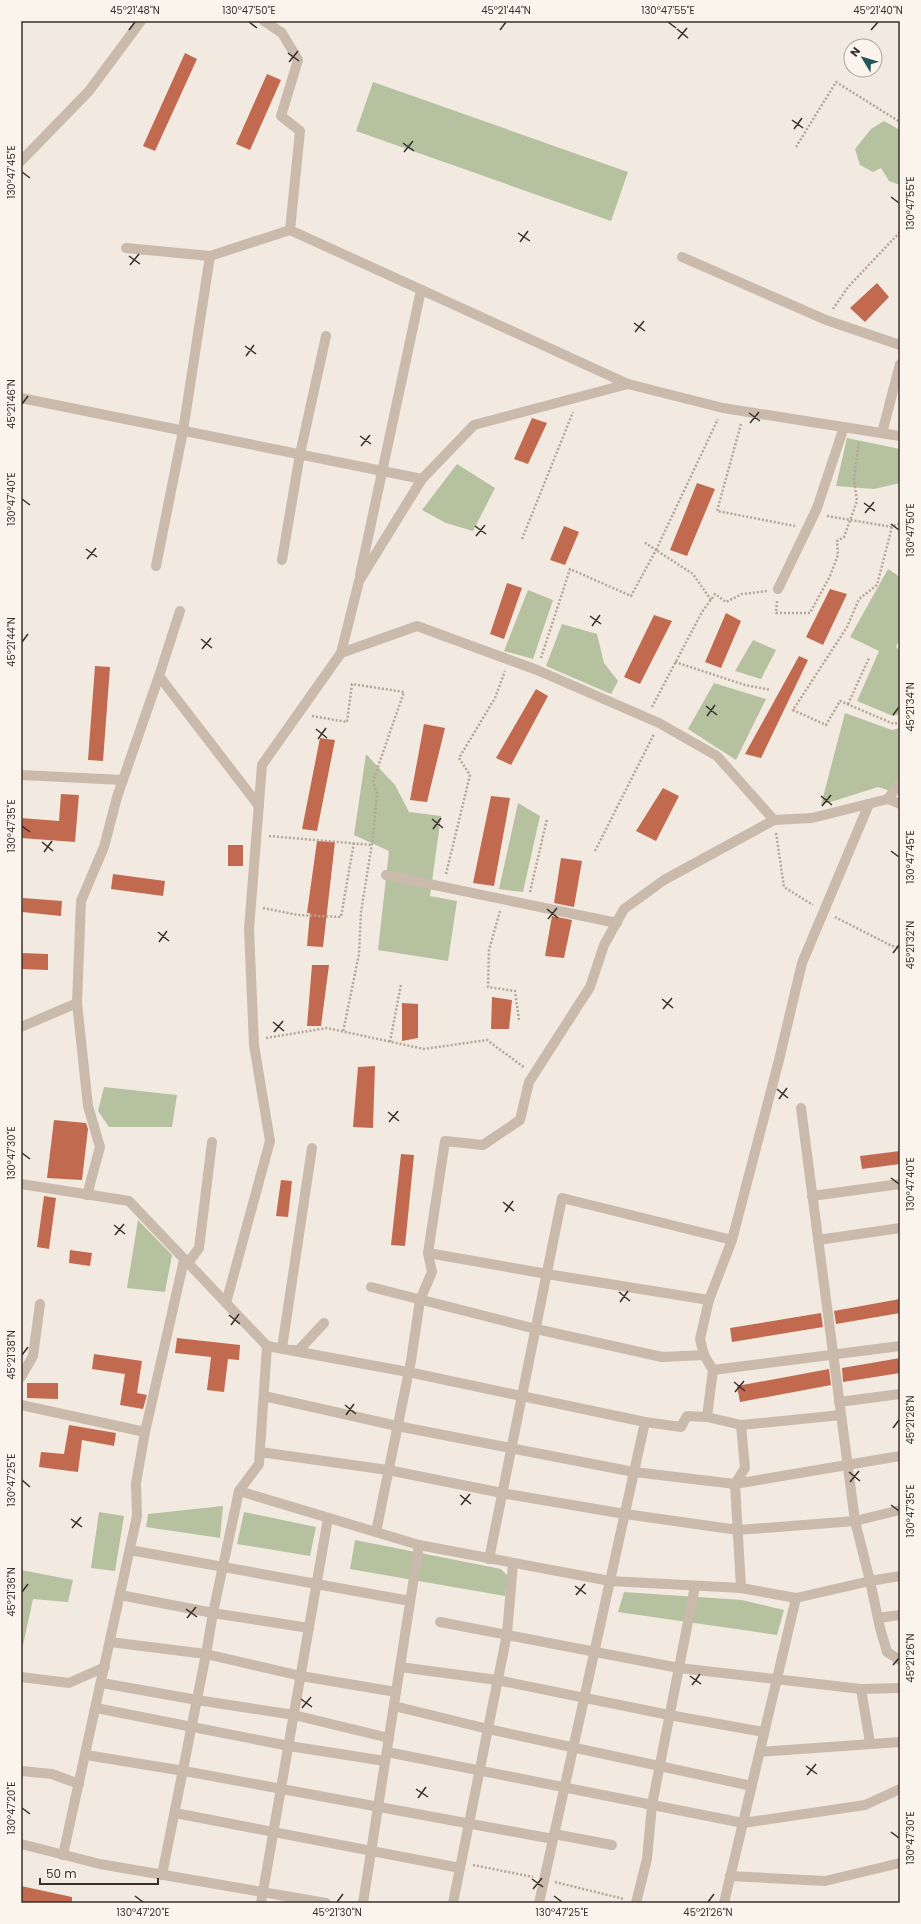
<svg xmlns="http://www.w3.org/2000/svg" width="921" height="1924" font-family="Poppins,sans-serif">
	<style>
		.green { fill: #b6c1a0 }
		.building { fill: #c16a50 }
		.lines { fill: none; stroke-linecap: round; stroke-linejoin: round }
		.path { stroke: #b6a496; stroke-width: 2.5; stroke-dasharray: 2 2; stroke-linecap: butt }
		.minor { stroke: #cabaac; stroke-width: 10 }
		.ticks { fill: none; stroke: #392f2b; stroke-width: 1.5 }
		.neatline { fill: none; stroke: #392f2b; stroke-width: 1.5 }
		.ticks-label { font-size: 10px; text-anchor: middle; fill: #392f2b }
	</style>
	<rect width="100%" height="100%" fill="#f2eae0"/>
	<g class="green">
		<path d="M373,82L628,172L611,221L356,131Z"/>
		<path d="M884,121L900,130V185L889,181L881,168L873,172L860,165L855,149L871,129Z"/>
		<path d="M847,438L900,449V483L874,489L836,486Z"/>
		<path d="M457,464L495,488L473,531L446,523L422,510Z"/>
		<path d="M888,569L900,577V638L896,647L900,651V714L893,716L857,701L879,651L850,637Z"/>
		<path d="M528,590L553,600L533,659L504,651Z"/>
		<path d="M562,624L597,634L604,663L618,681L611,694L546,666Z"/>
		<path d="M753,640L776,650L761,679L735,671Z"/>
		<path d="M714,683L766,699L736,760L688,729Z"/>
		<path d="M845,713L892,730L900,728V794L878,787L821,805Z"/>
		<path d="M366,754L395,785L409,812L441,816L430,896L457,901L448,961L378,950L389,851L354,835Z"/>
		<path d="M518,803L540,816L523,892L499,889Z"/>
		<path d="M104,1087L177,1095L172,1127H109L98,1111Z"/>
		<path d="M138,1220L172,1255L165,1292L127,1288Z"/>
		<path d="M223,1506L220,1538L146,1527L148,1514Z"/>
		<path d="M99,1512L124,1516L115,1571L91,1568Z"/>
		<path d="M244,1512L316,1527L310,1556L237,1544Z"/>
		<path d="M355,1540L501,1569L508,1576L505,1596L350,1569Z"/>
		<path d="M21,1570L73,1580L68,1602L33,1599L23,1645L21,1646Z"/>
		<path d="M624,1592L742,1600L784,1610L777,1635L618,1612Z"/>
	</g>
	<g class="building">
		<path d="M185,53L197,59L155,151L143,146Z"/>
		<path d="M267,74L281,80L250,150L236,144Z"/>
		<path d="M877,283L889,297L865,322L850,308Z"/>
		<path d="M532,418L547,423L528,464L514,459Z"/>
		<path d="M697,483L715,489L687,556L670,550Z"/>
		<path d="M564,526L579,532L565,565L550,560Z"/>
		<path d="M507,583L522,588L504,639L490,634Z"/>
		<path d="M830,589L847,594L823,645L806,637Z"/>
		<path d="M726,613L741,621L721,668L705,662Z"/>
		<path d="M654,615L672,621L640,684L624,677Z"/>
		<path d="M799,656L808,660L761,758L745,754Z"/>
		<path d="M95,666L110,667L103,761L88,760Z"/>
		<path d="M536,689L548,696L511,765L496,758Z"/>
		<path d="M424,724L445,728L427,802L410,800Z"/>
		<path d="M320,738L335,740L317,831L302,829Z"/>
		<path d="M663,788L679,796L656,841L636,831Z"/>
		<path d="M61,794L79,795L75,842L21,838V818L59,821Z"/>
		<path d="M491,796L510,798L494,886L473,883Z"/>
		<path d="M317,841L335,842L323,947L307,946L310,913H307Z"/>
		<rect x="228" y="845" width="15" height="21"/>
		<path d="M561,858L582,861L574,907L554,903Z"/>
		<path d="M113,874L165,881L163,896L111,889Z"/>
		<path d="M23,898L62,901L61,916L22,912Z"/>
		<path d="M552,916L572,920L564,958L545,956Z"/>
		<path d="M21,953L48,954V970L21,969Z"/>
		<path d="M312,965H329L321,1026H307Z"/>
		<path d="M492,997L512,1000L509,1029H491Z"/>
		<path d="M402,1003L418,1004V1038L402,1041Z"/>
		<path d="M375,1066L373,1128L353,1127L358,1067Z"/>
		<path d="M54,1120L86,1123L88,1129L82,1180L47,1178Z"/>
		<path d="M900,1151V1164L862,1169L860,1156Z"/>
		<path d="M401,1154L414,1155L405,1246L391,1245Z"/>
		<path d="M281,1180L292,1181L288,1217L276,1216Z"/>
		<path d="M44,1196L56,1198L49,1249L37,1247Z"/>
		<path d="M70,1250L92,1253L90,1266L69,1263Z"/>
		<path d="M900,1299V1313L836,1324L834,1311Z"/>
		<path d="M821,1313L823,1327L732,1342L730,1328Z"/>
		<path d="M177,1338L240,1345L239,1360L228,1359L224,1392L207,1390L211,1357L175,1353Z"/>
		<path d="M94,1354L142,1361L137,1393L147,1395L143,1409L120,1405L125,1374L92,1369Z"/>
		<path d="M900,1358V1373L843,1382L842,1368Z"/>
		<path d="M829,1369L831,1385L740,1402L737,1386Z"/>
		<path d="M27,1383H58V1399L27,1398Z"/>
		<path d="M69,1425L116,1433L114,1446L82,1440L78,1472L39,1467L41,1452L64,1454Z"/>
		<path d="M21,1886L72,1897V1903H21Z"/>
	</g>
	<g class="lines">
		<g class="path">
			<path d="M796,147L836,82L900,122"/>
			<path d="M833,309L848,287L900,232"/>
			<path d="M741,424L717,511L795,526"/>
			<path d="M827,516L892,527L900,523"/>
			<path d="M892,527L877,585L859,599L847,627L793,710L826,725L840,701L894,724L900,722"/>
			<path d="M522,539L573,412"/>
			<path d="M711,600L693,574L656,550L718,419"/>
			<path d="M777,601L776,613H810L830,576L838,555L837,541L844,537L857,501L854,479L859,442"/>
			<path d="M541,658L570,569L631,596L656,550L644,542"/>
			<path d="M675,662L745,685L771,690"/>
			<path d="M848,704L869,658"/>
			<path d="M652,707L702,612L715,594L726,602L742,594L767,591"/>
			<path d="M312,716L347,722L352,684L404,692L373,781L377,794L373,837L361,912L359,954L343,1032"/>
			<path d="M776,833L784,887L813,905"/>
			<path d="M269,836L372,845"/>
			<path d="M595,851L654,734"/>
			<path d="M446,874L470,775L459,758L495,698L505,671"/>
			<path d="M530,892L547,819"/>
			<path d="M263,908L298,915L341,917L354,842"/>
			<path d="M500,911L489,950L488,987L515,991L519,1020"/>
			<path d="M835,917L892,946L900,948"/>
			<path d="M266,1038L327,1028L424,1049L487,1040L525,1068"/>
			<path d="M390,1042L401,984"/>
			<path d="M473,1865L533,1877"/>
			<path d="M555,1882L624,1899"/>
		</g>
		<g class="minor">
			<path d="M264,21L282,33L298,60L281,116L300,131L290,230L628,384"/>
			<path d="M21,161L89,91L141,21"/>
			<path d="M126,248L210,256L290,230"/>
			<path d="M682,257L826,320L900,345"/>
			<path d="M21,398L422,479"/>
			<path d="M882,433L900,364"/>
			<path d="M282,560L300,454L326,336"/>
			<path d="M156,566L183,431L210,256"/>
			<path d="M360,575L421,290"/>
			<path d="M778,589L817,508L844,427"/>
			<path d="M180,611L159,676L259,806"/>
			<path d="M341,653L359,581L422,479L474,425L628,384L723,408L900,436"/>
			<path d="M21,775L123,780"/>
			<path d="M888,799L900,782"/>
			<path d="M386,875L617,923"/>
			<path d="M21,1027L77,1003"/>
			<path d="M801,1108L855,1521L870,1581L880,1628L887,1652L900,1660"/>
			<path d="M21,1184L129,1201L267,1346L408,1372L645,1422L681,1427L687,1416L707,1417"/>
			<path d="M87,1195L100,1147L88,1106L77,1003L81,901L104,847L117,797L159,676"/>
			<path d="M812,1196L900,1184"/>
			<path d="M818,1240L900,1228"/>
			<path d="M428,1253L553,1275L709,1300"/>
			<path d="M188,1263L199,1248L212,1142"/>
			<path d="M371,1287L536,1329L662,1357L704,1355"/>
			<path d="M226,1303L270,1141L254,1045L249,929L262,765L341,653L417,626L537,670L659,723L717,756L774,820"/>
			<path d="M282,1348L312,1148"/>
			<path d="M293,1350L298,1351L324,1323"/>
			<path d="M713,1370L900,1346"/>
			<path d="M21,1377L33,1356L40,1304"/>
			<path d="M264,1396L397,1426L634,1472L735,1484L900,1456"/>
			<path d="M839,1402L900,1394"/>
			<path d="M21,1405L145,1432"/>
			<path d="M741,1425L841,1415"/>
			<path d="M260,1452L388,1470L507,1494L625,1514L738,1530L855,1521L900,1510"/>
			<path d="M239,1491L419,1545L610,1581L741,1588L796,1598L870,1581L900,1576"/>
			<path d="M376,1532L411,1361L420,1300L432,1272L428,1253L445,1141L483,1145L520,1120L529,1082L590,987L604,945L624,909L664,880L774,820L812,818L888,799L900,804"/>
			<path d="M130,1550L410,1601"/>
			<path d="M489,1559L562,1198L732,1240"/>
			<path d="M741,1588L735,1484L745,1468L741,1425L707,1417L713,1370L704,1355L700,1339L709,1300L732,1240L779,1060L802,963L869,804"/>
			<path d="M120,1595L213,1613L309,1628"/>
			<path d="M878,1618L900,1615"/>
			<path d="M440,1622L679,1668L861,1689L900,1688"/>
			<path d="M110,1642L206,1654L301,1676L396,1692"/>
			<path d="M400,1667L497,1680L669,1715L764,1732"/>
			<path d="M21,1677L69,1683L105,1667"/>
			<path d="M102,1683L197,1700L294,1715L389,1738"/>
			<path d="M861,1689L870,1743"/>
			<path d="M394,1706L488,1729L752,1786"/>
			<path d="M96,1708L289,1746L385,1761"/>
			<path d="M387,1752L743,1823L865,1805L900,1789"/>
			<path d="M760,1752L900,1742"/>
			<path d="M86,1755L184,1771L553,1839"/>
			<path d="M21,1771L52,1774L79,1784"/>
			<path d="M175,1813L460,1868"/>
			<path d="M554,1834L612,1845"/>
			<path d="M21,1844L100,1864L326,1903"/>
			<path d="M63,1855L137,1516L136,1483L145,1432L184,1260"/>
			<path d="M162,1875L206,1654L213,1613L239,1491L259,1464L267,1346L273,1347"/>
			<path d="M730,1876L825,1881L900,1863"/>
			<path d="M261,1903L328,1518"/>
			<path d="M363,1903L419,1545"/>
			<path d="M453,1903L507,1634L513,1563"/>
			<path d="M539,1903L645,1422"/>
			<path d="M636,1903L647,1859L652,1805L695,1586"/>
			<path d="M724,1903L796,1598"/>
		</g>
	</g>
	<path class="ticks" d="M249,22L257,28M668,22L676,28M677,29L688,38M129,30L135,22M500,30L506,22M871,30L878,22M678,39L687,28M288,53L299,61M289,62L298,51M792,120L803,128M794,129L802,118M403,143L414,151M404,152L413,141M22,172L30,178M891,197L899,203M518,233L530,241M520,242L528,231M129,256L140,264M130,265L139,254M634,323L645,331M635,332L644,321M245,346L256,354M246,356L254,345M22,404L28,396M749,413L760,421M750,423L759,412M360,436L371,444M361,446L370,435M22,499L30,505M864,503L875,511M865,513L874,502M891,524L899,530M475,526L486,534M476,536L485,525M86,549L97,557M87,559L96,548M590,616L601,624M592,626L600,615M201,639L212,648M22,642L28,634M202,649L211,638M706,706L717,715M893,715L899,707M707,716L715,705M316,729L327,738M318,739L326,728M821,796L832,805M822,806L831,795M432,819L443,828M22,826L30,832M433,829L441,818M42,842L53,851M891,851L899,857M44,852L52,841M547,909L558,918M548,919L557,908M158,932L169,941M159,942L167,931M893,953L899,945M662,999L673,1008M663,1009L672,998M273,1022L284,1031M274,1032L283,1021M777,1089L788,1098M779,1099L787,1088M388,1112L399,1121M389,1122L398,1111M22,1153L30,1159M891,1178L899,1184M503,1202L514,1211M505,1212L513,1201M114,1225L125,1234M115,1235L124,1224M619,1292L630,1301M620,1302L628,1291M229,1315L240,1324M231,1325L239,1314M22,1355L28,1347M734,1382L745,1391M735,1392L744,1381M345,1405L356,1414M346,1415L354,1404M893,1428L899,1420M849,1472L860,1481M22,1480L30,1487M850,1482L859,1471M460,1495L471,1504M461,1505L470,1494M891,1505L899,1511M71,1519L82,1527M72,1528L81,1517M575,1586L586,1594M22,1592L28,1584M576,1595L585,1584M186,1609L197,1617M187,1618L196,1607M893,1665L899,1658M690,1676L701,1684M692,1685L700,1674M301,1699L312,1707M302,1708L311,1697M806,1766L817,1774M807,1775L816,1764M416,1789L428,1797M418,1798L426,1787M22,1808L30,1814M891,1832L899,1838M532,1879L543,1887M533,1889L542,1878M135,1896L143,1902M554,1896L562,1902M337,1902L343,1894M708,1902L714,1894"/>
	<rect width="921" height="1924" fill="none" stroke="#faf4ed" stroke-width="44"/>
	<g transform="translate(863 58) rotate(308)"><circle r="19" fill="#faf4ed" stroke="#ada59f"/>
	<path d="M0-3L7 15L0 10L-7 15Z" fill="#225659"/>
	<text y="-6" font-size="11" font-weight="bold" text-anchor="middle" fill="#392f2b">N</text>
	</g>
	<path d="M40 1878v6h118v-6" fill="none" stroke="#392f2b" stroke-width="2"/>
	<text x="46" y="1878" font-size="12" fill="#392f2b" stroke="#faf4ed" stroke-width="3" paint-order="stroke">50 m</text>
	<rect x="22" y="22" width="877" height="1880" class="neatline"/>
	<g class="ticks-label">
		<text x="135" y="14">45°21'48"N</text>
		<text x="249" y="14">130°47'50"E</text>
		<text x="506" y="14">45°21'44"N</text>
		<text x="668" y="14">130°47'55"E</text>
		<text x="878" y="14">45°21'40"N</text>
		<text transform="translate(11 172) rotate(-90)" y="4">130°47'45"E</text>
		<text transform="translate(910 203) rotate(-90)" y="4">130°47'55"E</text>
		<text transform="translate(11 404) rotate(-90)" y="4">45°21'46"N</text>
		<text transform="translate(11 499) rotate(-90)" y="4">130°47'40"E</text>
		<text transform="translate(910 530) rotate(-90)" y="4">130°47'50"E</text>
		<text transform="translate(11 642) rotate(-90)" y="4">45°21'44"N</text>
		<text transform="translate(910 707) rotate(-90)" y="4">45°21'34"N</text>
		<text transform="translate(11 826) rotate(-90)" y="4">130°47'35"E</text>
		<text transform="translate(910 857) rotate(-90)" y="4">130°47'45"E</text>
		<text transform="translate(910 945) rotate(-90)" y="4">45°21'32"N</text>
		<text transform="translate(11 1153) rotate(-90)" y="4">130°47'30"E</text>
		<text transform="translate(910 1184) rotate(-90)" y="4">130°47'40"E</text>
		<text transform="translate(11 1355) rotate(-90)" y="4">45°21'38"N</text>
		<text transform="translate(910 1420) rotate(-90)" y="4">45°21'28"N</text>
		<text transform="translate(11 1480) rotate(-90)" y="4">130°47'25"E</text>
		<text transform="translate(910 1511) rotate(-90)" y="4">130°47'35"E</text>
		<text transform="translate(11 1592) rotate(-90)" y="4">45°21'36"N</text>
		<text transform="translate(910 1658) rotate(-90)" y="4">45°21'26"N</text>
		<text transform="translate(11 1808) rotate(-90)" y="4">130°47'20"E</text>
		<text transform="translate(910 1838) rotate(-90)" y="4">130°47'30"E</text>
		<text x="143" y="1916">130°47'20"E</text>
		<text x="337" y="1916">45°21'30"N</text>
		<text x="562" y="1916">130°47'25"E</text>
		<text x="708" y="1916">45°21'26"N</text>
	</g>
</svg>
